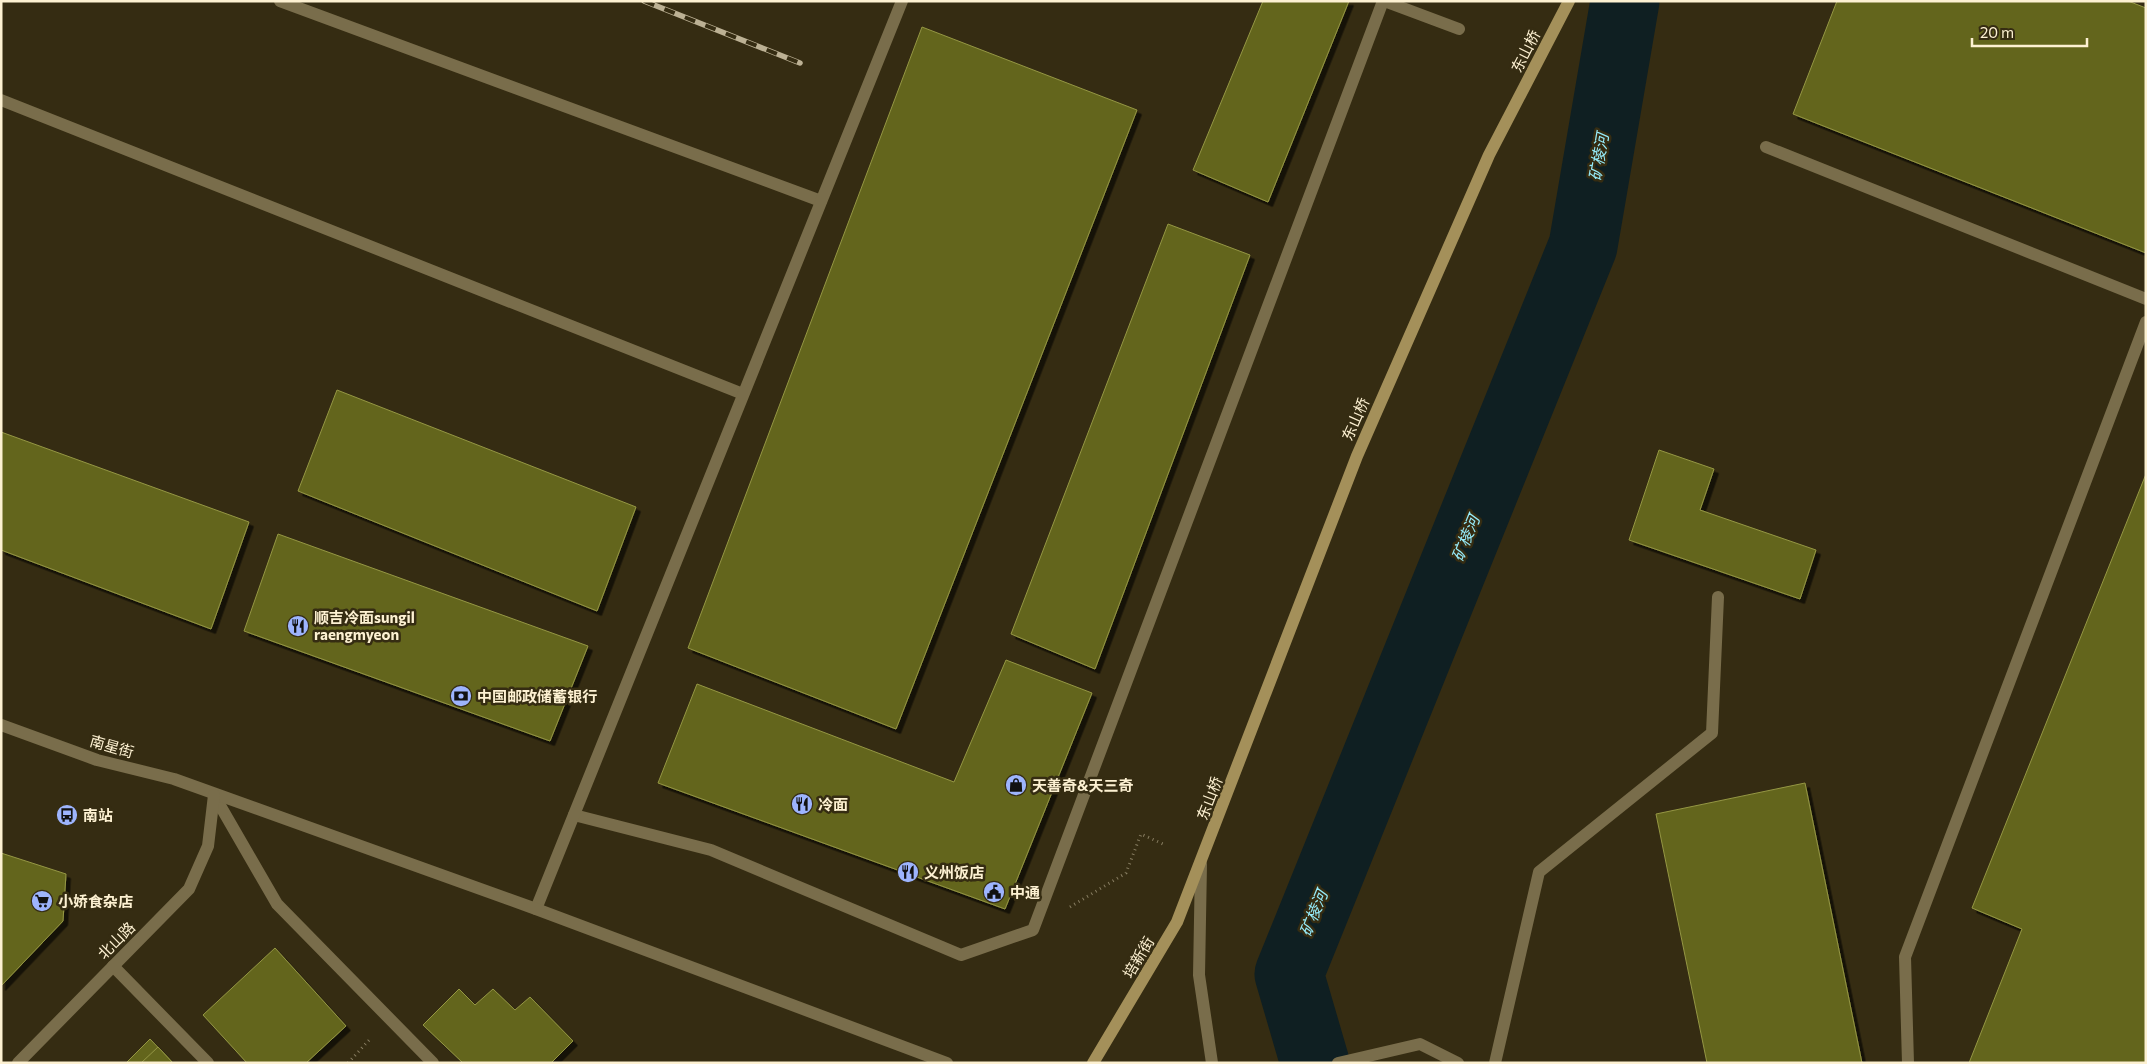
<svg xmlns="http://www.w3.org/2000/svg" width="2147" height="1064" font-family="Commissioner,'Noto Sans SC',sans-serif">
	<style>
		.lines { fill: none; stroke-linecap: round; stroke-linejoin: round }
		.river { stroke: #0f1f22; stroke-width: 69 }
		.building { fill: #63651f; stroke: #959743; filter: url(#shadow) }
		.path { stroke: #887e62; stroke-width: 3; stroke-dasharray: 1 4; stroke-linecap: butt }
		.service { stroke: #796d4b; stroke-width: 12 }
		.minor { stroke: #796d4b; stroke-width: 12 }
		.tertiary { stroke: #796d4b; stroke-width: 12 }
		.secondary { stroke: #a4905a; stroke-width: 12 }
		.rail-casing { stroke: #bcb194; stroke-width: 5.5 }
		.rail { stroke: #352c12; stroke-width: 4; stroke-dasharray: 11; stroke-linecap: butt }
		.labels { text-anchor: middle; dominant-baseline: central; stroke-width: 5; stroke-linejoin: round; paint-order: stroke }
		.street-label { font-size: 15px; fill: #fdf1d2; stroke: #352c12 }
		.poi-label { font-size: 15px; font-weight: bold; fill: #fdf1d2; stroke: #352c12; text-anchor: start }
		.water-label { font-size: 16px; font-style: italic; fill: #96ecfb; stroke: #352c12 }
	</style>
	<defs>
		<filter id="shadow"><feDropShadow dx="4.5" dy="4.5" stdDeviation="0" flood-color="#0009"/></filter>
	</defs>
	<rect width="100%" height="100%" fill="#352c12"/>
	<g class="lines">
		<path class="river" d="M1315,1063L1289,974L1583,246L1625,1"/>
	</g>
	<g class="building">
		<path d="M1263,1H1349L1268,202L1193,170Z"/>
		<path d="M1837,1H2128L2146,8V253L1793,114Z"/>
		<path d="M922,27L1137,110L896,729L688,648Z"/>
		<path d="M1168,224L1250,255L1095,669L1011,634Z"/>
		<path d="M337,390L636,507L597,611L298,491Z"/>
		<path d="M1,432L249,522L211,629L1,550Z"/>
		<path d="M1659,450L1714,469L1700,510L1816,550L1800,599L1629,540Z"/>
		<path d="M2146,474V1063H1969L2022,929L1972,908Z"/>
		<path d="M278,534L588,646L550,741L244,631Z"/>
		<path d="M1006,660L1092,693L1005,909L658,783L697,684L954,782Z"/>
		<path d="M1805,783L1862,1063H1707L1656,814Z"/>
		<path d="M1,853L66,874L63,921L1,986Z"/>
		<path d="M275,948L346,1026L306,1063H247L203,1015Z"/>
		<path d="M459,989L475,1005L493,989L515,1010L530,997L573,1041L551,1063H463L423,1025Z"/>
		<path d="M150,1039L173,1063H126Z"/>
		<path d="M158,1047L173,1063H141Z"/>
	</g>
	<g class="lines">
		<g class="path">
			<path d="M1070,907L1126,873L1141,834L1163,844"/>
			<path d="M348,1063L371,1038"/>
		</g>
		<g class="service">
			<path d="M280,1L821,201"/>
			<path d="M1384,1L1459,29"/>
			<path d="M1,100L743,394"/>
			<path d="M1766,147L2146,299"/>
			<path d="M574,815L711,850L961,955L1033,930L1383,1"/>
			<path d="M1201,864L1199,975L1212,1063"/>
			<path d="M536,909L902,1"/>
			<path d="M1338,1063L1420,1044L1458,1063"/>
			<path d="M1495,1063L1539,872L1712,733L1718,597"/>
			<path d="M1908,1063L1905,957L2146,322"/>
		</g>
		<g class="minor">
			<path d="M214,795L277,904L433,1063"/>
			<path d="M113,966L208,1063"/>
		</g>
		<g class="tertiary">
			<path d="M1,725L97,760L174,779L536,909L947,1063"/>
			<path d="M18,1063L189,889L208,846L214,795"/>
		</g>
		<path class="secondary" d="M1093,1063L1177,922L1357,456L1489,155L1569,1"/>
		<g class="rail-casing">
			<path id="rail" d="M644,1L800,63"/>
		</g>
		<use href="#rail" class="rail"/>
	</g>
	<defs>
		<g id="restaurant-disc" transform="scale(1.125)"><circle r="9.5" fill="#9db4fd" stroke="#352c12"/><path d="M-5-6h1v4h1v-4h1v4h1v-4h1v5L-1.5 .5V6h-2V.5L-5-1ZM5-6V6H3V1.5H1.5Q1.5-4 5-6Z" fill="#111"/></g>
		<g id="bank-disc" transform="scale(1.125)"><circle r="9.5" fill="#9db4fd" stroke="#352c12"/><path d="M-6-4H6V4H-6ZM0-2.3a2.3 2.3 0 1 0 0 4.6a2.3 2.3 0 1 0 0-4.6Z" fill="#111"/></g>
		<g id="shop-disc" transform="scale(1.125)"><circle r="9.5" fill="#9db4fd" stroke="#352c12"/><path d="M-5-2.5h2.3a2.7 3.5 0 0 1 5.4 0H5L5.5 6h-11ZM-1.5-2.5h3a1.5 2.3 0 0 0-3 0Z" fill="#111"/></g>
		<g id="bus-disc" transform="scale(1.125)"><circle r="9.5" fill="#9db4fd" stroke="#352c12"/><path d="M-5-6H5V4H4V6H2V4H-2V6H-4V4H-5ZM-3.5-4V0h7V-4ZM-3.5 1.2v1.5H-2V1.2ZM2 1.2v1.5H3.5V1.2Z" fill="#111"/></g>
		<g id="civic-disc" transform="scale(1.125)"><circle r="9.5" fill="#9db4fd" stroke="#352c12"/><path d="M-.6-6.5H3V-4.5H.6V-3L4-1V1h2V6H-6V1h2V-1L-.6-3ZM-1.2 2.5V6h2.4V2.5Z" fill="#111"/></g>
		<g id="supermarket-disc" transform="scale(1.125)"><circle r="9.5" fill="#9db4fd" stroke="#352c12"/><path d="M-6-5.5h2.5l.6 2H6L4.5 2H-2.5L-4.4-4H-6ZM-1.5 3.2a1.3 1.3 0 1 0 .1 0ZM3 3.2a1.3 1.3 0 1 0 .1 0Z" fill="#111"/></g>
	</defs>
	<g fill-rule="evenodd">
		<use href="#restaurant-disc" x="298" y="626"/>
		<use href="#bank-disc" x="461" y="696"/>
		<use href="#shop-disc" x="1016" y="785"/>
		<use href="#restaurant-disc" x="802" y="804"/>
		<use href="#bus-disc" x="67" y="815"/>
		<use href="#restaurant-disc" x="908" y="872"/>
		<use href="#civic-disc" x="994" y="892"/>
		<use href="#supermarket-disc" x="42" y="901"/>
	</g>
	<g class="labels">
		<g class="street-label">
			<text transform="translate(1525 51) rotate(-63)">东山桥</text>
			<text transform="translate(1355 419) rotate(-66)">东山桥</text>
			<text transform="translate(112 746) rotate(16)">南星街</text>
			<text transform="translate(1209 798) rotate(-69)">东山桥</text>
			<text transform="translate(116 940) rotate(-45)">北山路</text>
			<text transform="translate(1138 957) rotate(-59)">培新街</text>
		</g>
		<g class="poi-label">
			<text x="314" y="617">顺吉冷面sungil<tspan x="314" dy="17">raengmyeon</tspan></text>
			<text x="477" y="696">中国邮政储蓄银行</text>
			<text x="1032" y="785">天善奇&amp;天三奇</text>
			<text x="818" y="804">冷面</text>
			<text x="83" y="815">南站</text>
			<text x="924" y="872">义州饭店</text>
			<text x="1010" y="892">中通</text>
			<text x="58" y="901">小娇食杂店</text>
		</g>
		<g class="water-label">
			<text transform="translate(1598 157) rotate(-80)">矿棱河</text>
			<text transform="translate(1465 538) rotate(-68)">矿棱河</text>
			<text transform="translate(1313 913) rotate(-68)">矿棱河</text>
		</g>
	</g>
	<rect width="2147" height="1064" fill="none" stroke="#fdf1d2" stroke-width="5"/>
	<path d="M1972 38v8h115v-8" fill="none" stroke="#fdf1d2" stroke-width="2.5"/>
	<text x="1980" y="38" font-size="15" fill="#fdf1d2" stroke="#352c12" stroke-width="4" paint-order="stroke">20 m</text>
</svg>
